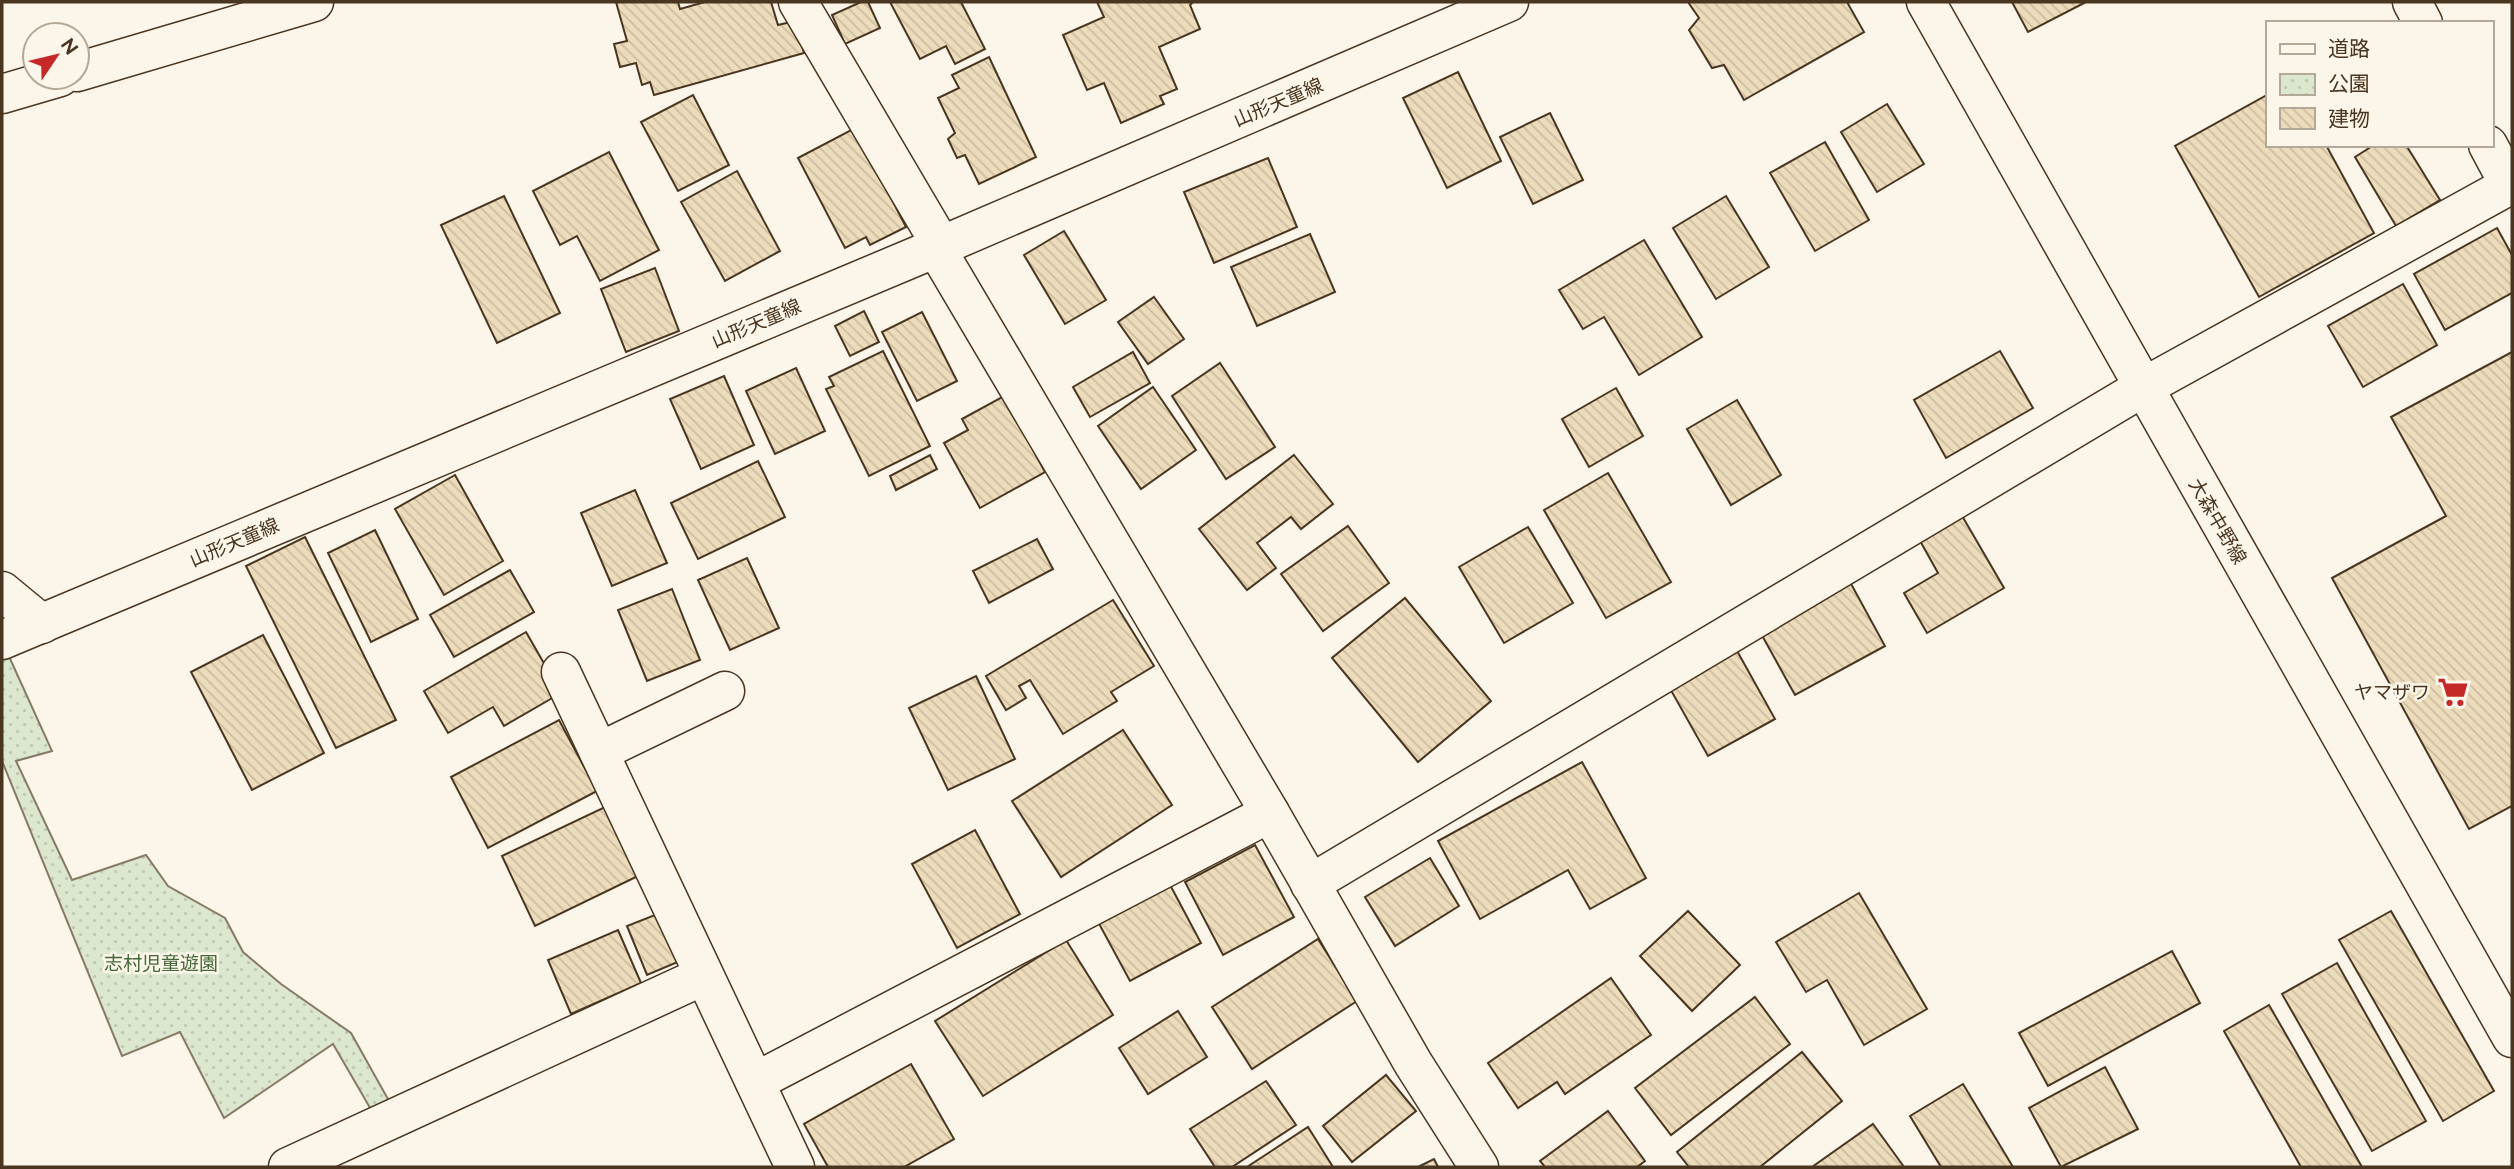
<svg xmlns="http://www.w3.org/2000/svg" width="2514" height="1169" font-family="Raleway,'Noto Sans JP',sans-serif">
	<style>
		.park { fill: url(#park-dots); stroke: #887966; stroke-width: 2 }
		.building { fill: url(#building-back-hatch); stroke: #4a3520; stroke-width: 2 }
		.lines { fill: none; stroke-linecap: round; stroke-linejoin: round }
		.minor-casing { stroke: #4a3520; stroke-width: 41 }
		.major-casing { stroke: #4a3520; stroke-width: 41 }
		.minor { stroke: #fbf6e9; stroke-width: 38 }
		.major { stroke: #fbf6e9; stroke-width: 38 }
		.labels { text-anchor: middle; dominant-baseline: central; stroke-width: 5; stroke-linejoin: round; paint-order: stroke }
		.street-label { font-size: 19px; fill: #4a3520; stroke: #fbf6e9 }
		.poi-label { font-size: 19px; fill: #4a3520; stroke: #fbf6e9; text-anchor: end }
		.park-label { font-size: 19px; fill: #436837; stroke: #fbf6e9 }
	</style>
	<defs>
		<pattern id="park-dots" width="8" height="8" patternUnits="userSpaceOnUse" patternTransform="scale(1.75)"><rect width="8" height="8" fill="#dce7d0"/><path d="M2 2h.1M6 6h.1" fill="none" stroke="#bec7b2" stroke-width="1.8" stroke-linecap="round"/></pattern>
		<pattern id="building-back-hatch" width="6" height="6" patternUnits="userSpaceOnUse" patternTransform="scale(1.75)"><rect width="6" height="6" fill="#ecdcbc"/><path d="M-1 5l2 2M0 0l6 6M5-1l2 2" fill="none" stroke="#ccbda1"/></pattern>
	</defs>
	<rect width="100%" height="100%" fill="#fbf6e9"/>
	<path class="park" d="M2,641L52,751L16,761L72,880L146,855L168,886L225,918L243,952L281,984L351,1033L398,1117L380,1125L333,1044L224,1118L180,1032L122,1056L2,761Z"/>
	<g class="building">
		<path d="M616,2H678L680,9L705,2H771L778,25L795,21L804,53L654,95L650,82L642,85L636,63L620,67L614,44L627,41Z"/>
		<path d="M861,2H868L880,28L845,44L832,15Z"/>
		<path d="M890,2H961L985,49L955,64L946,46L920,59Z"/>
		<path d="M1097,2H1193L1190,5L1200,29L1159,47L1177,89L1160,96L1164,104L1121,123L1104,83L1087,90L1063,35L1104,17Z"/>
		<path d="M1688,2H1847L1864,32L1744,100L1724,65L1712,68L1689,30L1699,18Z"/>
		<path d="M2012,2H2086L2028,32Z"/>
		<path d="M989,57L1036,157L979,184L965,155L957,158L948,139L955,133L938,98L959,88L952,75Z"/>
		<path d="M1458,72L1501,161L1447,188L1403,98Z"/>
		<path d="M693,95L729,165L678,191L641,122Z"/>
		<path d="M2267,95V145H2326L2374,233L2259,297L2175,146Z"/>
		<path d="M1887,104L1924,164L1877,192L1841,132Z"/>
		<path d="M1550,113L1583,180L1533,204L1500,137Z"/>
		<path d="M855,128L906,227L870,245L866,237L845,248L798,158Z"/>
		<path d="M1825,142L1869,220L1815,251L1770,173Z"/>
		<path d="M2374,145H2406L2440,200L2396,226L2355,157Z"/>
		<path d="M609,152L659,250L600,281L577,236L560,245L533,191Z"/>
		<path d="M1268,158L1297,227L1214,263L1184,192Z"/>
		<path d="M737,171L780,251L725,281L681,202Z"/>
		<path d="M504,196L560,313L497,343L441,225Z"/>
		<path d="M1726,196L1769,267L1716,299L1673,228Z"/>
		<path d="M2497,228L2512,255V293L2445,330L2414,274Z"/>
		<path d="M1064,231L1106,300L1065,324L1024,255Z"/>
		<path d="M1310,234L1335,292L1257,326L1231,267Z"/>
		<path d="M1644,240L1702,337L1639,375L1604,317L1583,329L1559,290Z"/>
		<path d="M655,268L679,331L626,352L601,289Z"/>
		<path d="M2403,284L2437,345L2363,387L2328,326Z"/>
		<path d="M1154,297L1184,339L1148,364L1118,322Z"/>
		<path d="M864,311L879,342L850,356L835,326Z"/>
		<path d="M922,312L957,381L917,401L882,332Z"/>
		<path d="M883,351L930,446L869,476L826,389L834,386L829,377Z"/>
		<path d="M2000,351L2033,408L1946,458L1914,400Z"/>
		<path d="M1133,352L1150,383L1090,417L1073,387Z"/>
		<path d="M2512,352V806L2469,829L2332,578L2446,516L2391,417Z"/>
		<path d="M1220,363L1275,447L1226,479L1172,396Z"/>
		<path d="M796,368L825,431L775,454L746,391Z"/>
		<path d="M724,376L754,445L701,469L670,399Z"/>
		<path d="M1153,387L1196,450L1141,489L1098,426Z"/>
		<path d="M1616,388L1643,436L1589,467L1562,419Z"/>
		<path d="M1004,396L1045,472L980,508L944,443L968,430L962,419Z"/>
		<path d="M1737,400L1781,475L1731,505L1687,429Z"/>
		<path d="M930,455L937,469L896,490L890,476Z"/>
		<path d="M1294,455L1333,504L1301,529L1291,517L1257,543L1276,568L1247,590L1199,529Z"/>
		<path d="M758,461L785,517L698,559L671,503Z"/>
		<path d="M1608,473L1671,582L1606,618L1544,510Z"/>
		<path d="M455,475L503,561L444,595L395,509Z"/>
		<path d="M635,490L667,563L612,586L581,513Z"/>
		<path d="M1961,514L2004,588L1927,633L1904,593L1938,573L1919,539Z"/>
		<path d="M1348,526L1389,583L1323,631L1281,574Z"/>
		<path d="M1528,527L1573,603L1504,643L1459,567Z"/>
		<path d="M375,530L418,619L371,642L328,553Z"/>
		<path d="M305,537L396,720L336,748L246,566Z"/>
		<path d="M1037,539L1053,569L989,603L973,571Z"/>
		<path d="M747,558L779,628L730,650L698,580Z"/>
		<path d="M510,570L534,612L454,657L430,615Z"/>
		<path d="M1844,571L1885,646L1795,695L1754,621Z"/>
		<path d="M672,589L700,660L647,681L618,610Z"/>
		<path d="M1405,598L1491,701L1418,762L1332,658Z"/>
		<path d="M1113,600L1154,666L1111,692L1117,701L1063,734L1030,680L1019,686L1026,698L1006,710L986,676Z"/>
		<path d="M526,632L561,693L504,726L493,707L448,733L424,691Z"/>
		<path d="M263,635L324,753L252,790L191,672Z"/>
		<path d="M1731,640L1775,719L1708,756L1664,678Z"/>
		<path d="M976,676L1015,759L948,790L909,708Z"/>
		<path d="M559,720L597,791L488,848L451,777Z"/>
		<path d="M1123,730L1172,805L1061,877L1012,801Z"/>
		<path d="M1582,762L1646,878L1590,909L1568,870L1480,919L1438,841Z"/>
		<path d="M605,807L638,876L535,926L502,856Z"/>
		<path d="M975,830L1020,914L957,948L912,864Z"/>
		<path d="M1255,845L1294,917L1223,955L1185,882Z"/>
		<path d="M1430,858L1459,906L1395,946L1365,897Z"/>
		<path d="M1168,881L1201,943L1130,981L1097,920Z"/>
		<path d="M1859,893L1927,1009L1864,1045L1827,980L1806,992L1776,942Z"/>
		<path d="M1688,911L1740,965L1692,1011L1640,956Z"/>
		<path d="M2391,911L2494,1091L2443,1121L2339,940Z"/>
		<path d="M660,913L680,961L647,975L627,926Z"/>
		<path d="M618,930L641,983L571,1014L548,960Z"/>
		<path d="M1318,939L1357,1001L1252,1069L1212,1007Z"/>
		<path d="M1066,940L1113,1015L983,1096L935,1021Z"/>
		<path d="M2172,951L2200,1003L2048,1086L2019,1033Z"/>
		<path d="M2337,963L2426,1121L2372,1151L2282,994Z"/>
		<path d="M1611,978L1651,1035L1565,1094L1557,1082L1518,1108L1488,1063Z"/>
		<path d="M1755,997L1790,1044L1671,1135L1635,1088Z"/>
		<path d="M2269,1005L2362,1167H2301L2224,1031Z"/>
		<path d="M1178,1011L1207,1057L1148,1094L1119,1048Z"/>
		<path d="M1802,1052L1842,1101L1760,1167H1689L1677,1152Z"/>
		<path d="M911,1064L954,1139L904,1167H828L804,1124Z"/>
		<path d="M2105,1067L2138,1129L2061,1167L2029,1108Z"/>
		<path d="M1386,1075L1416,1111L1352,1162L1323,1126Z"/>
		<path d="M1266,1081L1296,1125L1232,1167H1215L1190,1129Z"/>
		<path d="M1963,1084L2013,1167H1941L1910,1116Z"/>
		<path d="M1608,1111L1645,1161L1637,1167H1545L1540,1161Z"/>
		<path d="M1873,1124L1904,1167H1812Z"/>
		<path d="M1308,1127L1333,1167H1247Z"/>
		<path d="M1434,1159L1438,1167H1418Z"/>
	</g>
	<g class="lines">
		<g class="minor-casing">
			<g id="minor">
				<path d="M798,2L941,245"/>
				<path d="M2412,2L2423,23"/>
				<path d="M77,72L314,2"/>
				<path d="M2,94L60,77"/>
				<path d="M2488,145L2510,186"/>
				<path d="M936,248L1270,813L1413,1063L1479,1167"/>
				<path d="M2,591L42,624"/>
				<path d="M561,672L795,1167"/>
				<path d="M599,752L725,691"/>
				<path d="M1310,884L2142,388L2512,184"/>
				<path d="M755,1082L1270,813"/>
				<path d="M288,1167L703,976"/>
			</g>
		</g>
		<g class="major-casing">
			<g id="major">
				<path d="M1926,2L2512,1038"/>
				<path d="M2,640L936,248L1509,2"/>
			</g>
		</g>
		<use href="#minor" class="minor"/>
		<use href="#major" class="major"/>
	</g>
	<defs>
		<g id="supermarket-bare" transform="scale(2.415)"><path d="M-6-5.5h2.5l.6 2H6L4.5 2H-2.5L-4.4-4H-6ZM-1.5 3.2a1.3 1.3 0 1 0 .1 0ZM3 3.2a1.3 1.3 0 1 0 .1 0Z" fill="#c62828" stroke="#fbf6e9" stroke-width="2.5" paint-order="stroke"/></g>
	</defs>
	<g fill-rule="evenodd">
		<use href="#supermarket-bare" x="2453" y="692"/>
	</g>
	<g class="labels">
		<g class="street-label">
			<text transform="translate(1278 102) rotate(-23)">山形天童線</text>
			<text transform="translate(756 323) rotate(-23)">山形天童線</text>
			<text transform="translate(2218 521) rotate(60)">大森中野線</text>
			<text transform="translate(234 542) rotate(-23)">山形天童線</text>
		</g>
		<g class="poi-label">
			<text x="2430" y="692">ヤマザワ</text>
		</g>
		<g class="park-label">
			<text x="161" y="963">志村児童遊園</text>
		</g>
	</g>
	<rect width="2514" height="1169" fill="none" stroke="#4a3520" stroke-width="7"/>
	<rect x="2266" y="21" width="228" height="126" fill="#fbf6e9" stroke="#b4a999" stroke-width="2"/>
	<rect x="2280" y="44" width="35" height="10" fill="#fbf6e9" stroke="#b4a999" stroke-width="2"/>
	<text x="2328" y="56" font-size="21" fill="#4a3520">道路</text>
	<rect x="2280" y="74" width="35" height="21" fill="url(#park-dots)" stroke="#b4a999" stroke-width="2"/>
	<text x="2328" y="91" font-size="21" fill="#4a3520">公園</text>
	<rect x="2280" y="108" width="35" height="21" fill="url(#building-back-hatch)" stroke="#b4a999" stroke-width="2"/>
	<text x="2328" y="126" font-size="21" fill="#4a3520">建物</text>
	<g transform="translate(56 56) rotate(55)"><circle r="33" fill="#fbf6e9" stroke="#b4a999" stroke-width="2"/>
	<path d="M0-5L12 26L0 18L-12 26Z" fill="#c62828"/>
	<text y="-10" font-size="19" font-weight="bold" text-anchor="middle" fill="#4a3520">N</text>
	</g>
</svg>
